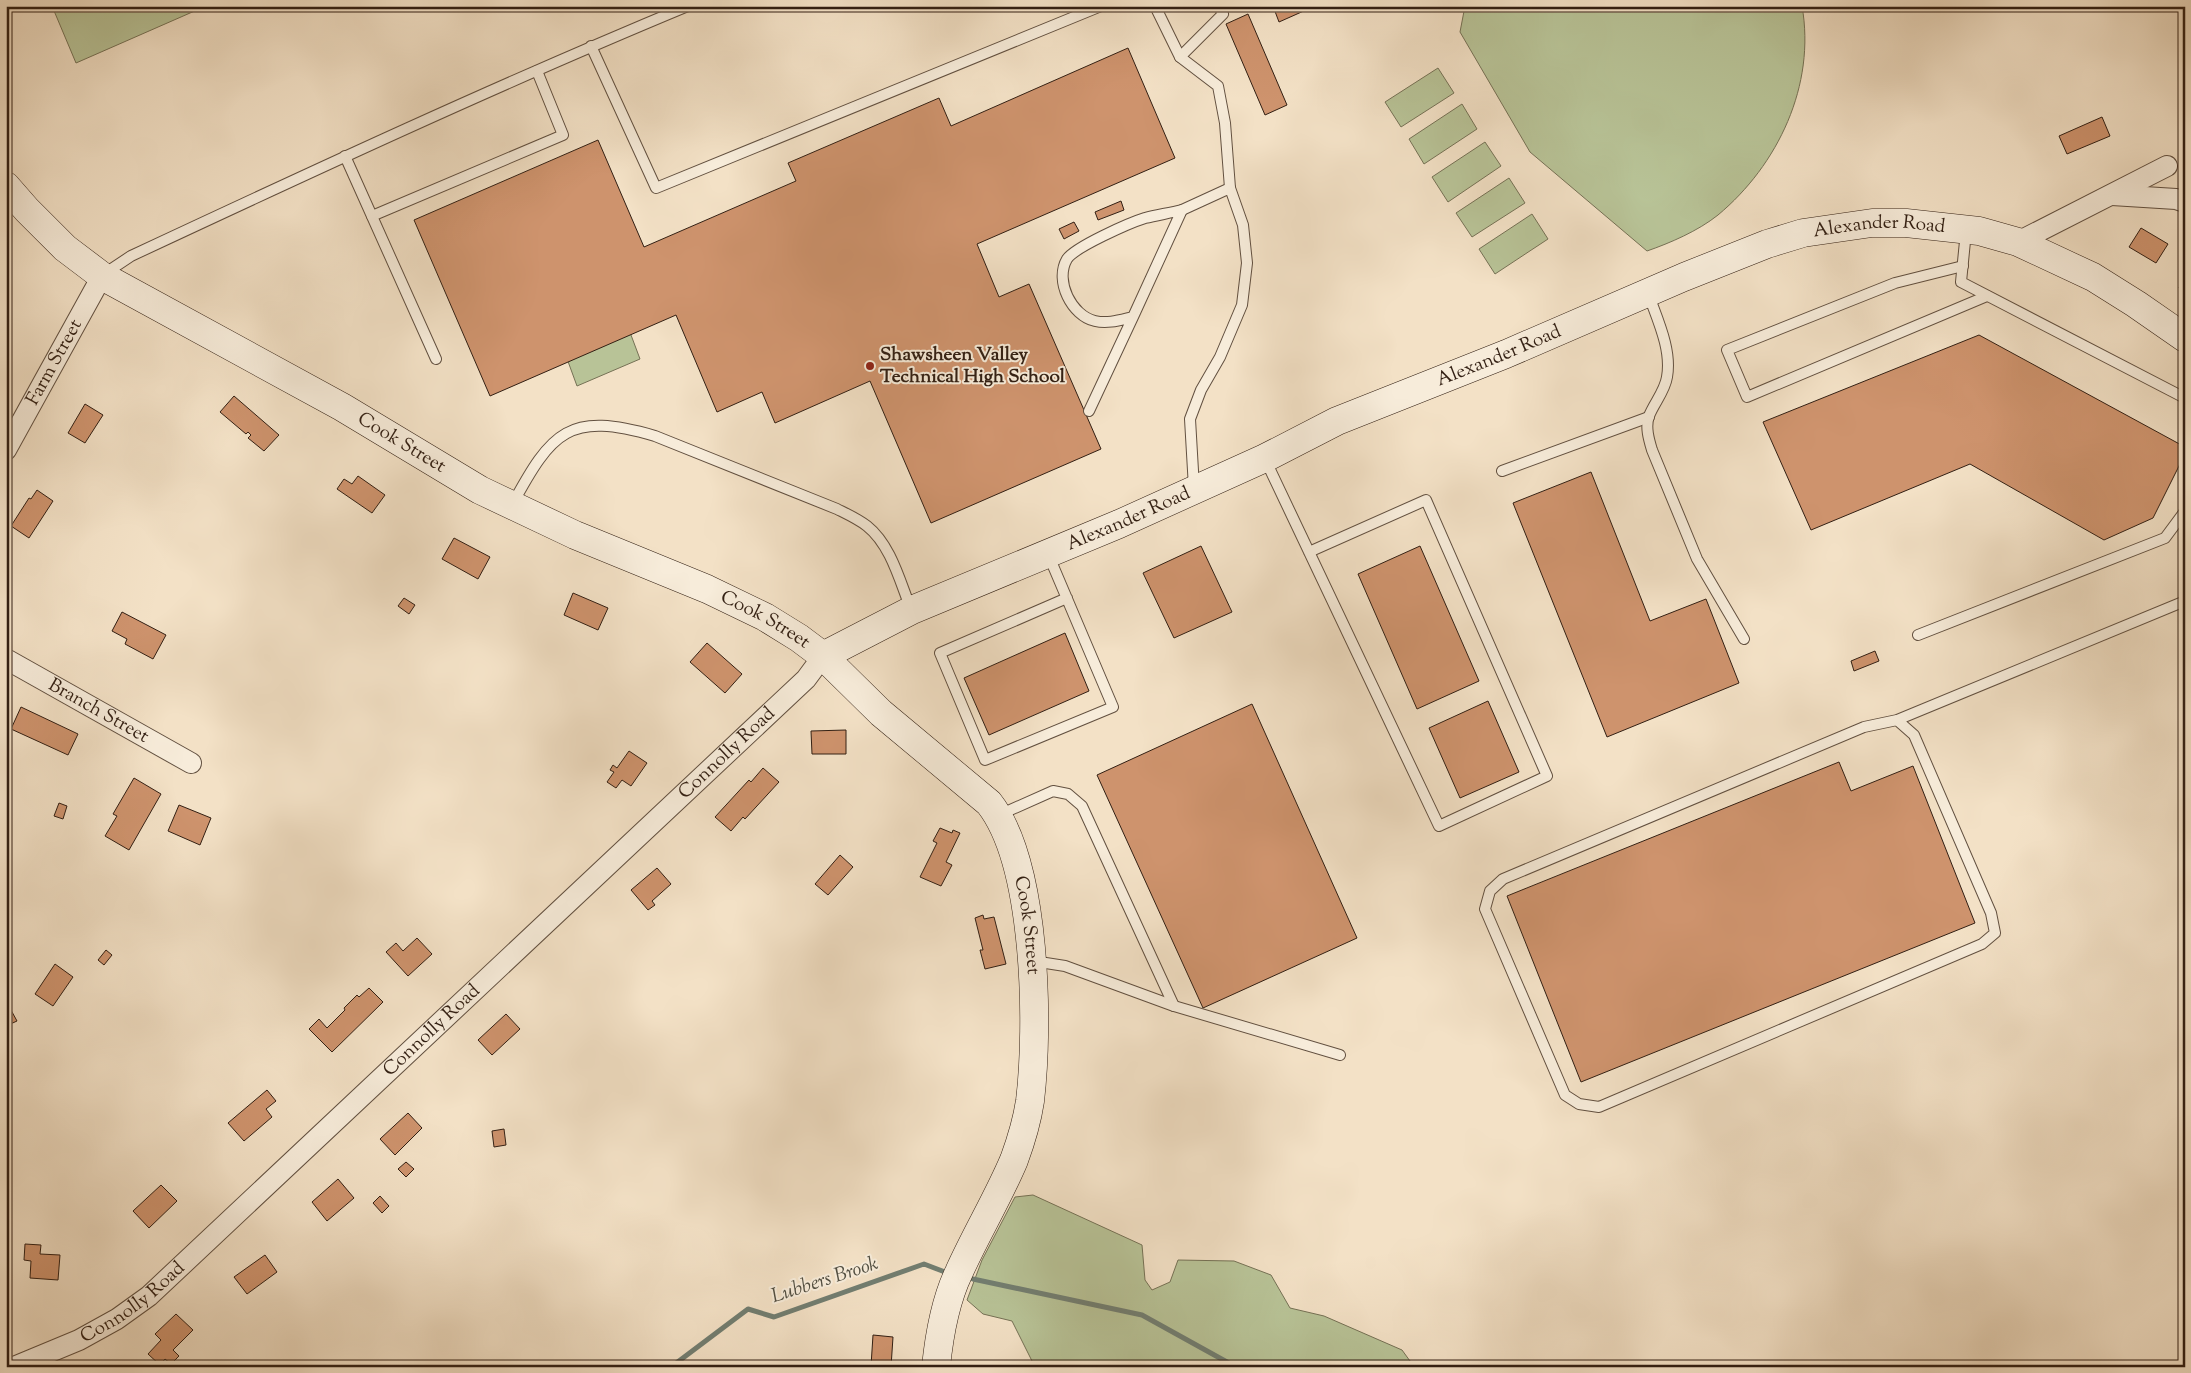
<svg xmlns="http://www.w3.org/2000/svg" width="2191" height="1373" font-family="'Sorts Mill Goudy',serif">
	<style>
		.green { fill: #b8c397; stroke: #757155 }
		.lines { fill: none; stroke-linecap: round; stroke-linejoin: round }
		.stream { stroke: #727e71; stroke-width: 5 }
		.building { fill: #ce936d; stroke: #321f13 }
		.lane-casing { stroke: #625040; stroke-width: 12 }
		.street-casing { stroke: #625040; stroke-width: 22 }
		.secondary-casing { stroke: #321f13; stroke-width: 29 }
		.lane { stroke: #f7ecda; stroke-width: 10 }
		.street { stroke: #f7ecda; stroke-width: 20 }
		.secondary { stroke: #f7ecda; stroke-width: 28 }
		.poi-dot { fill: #8f2418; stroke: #f7ecda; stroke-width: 2 }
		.labels { text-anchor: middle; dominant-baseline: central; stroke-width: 4; stroke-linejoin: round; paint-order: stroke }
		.street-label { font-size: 19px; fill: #321f13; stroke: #f7ecda }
		.poi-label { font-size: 19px; font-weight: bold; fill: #321f13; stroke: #f7ecda; text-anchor: start }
		.water-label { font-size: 20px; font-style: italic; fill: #524f42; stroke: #f7ecda }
	</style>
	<rect width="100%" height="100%" fill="#f3e1c6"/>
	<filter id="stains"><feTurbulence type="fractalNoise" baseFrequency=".004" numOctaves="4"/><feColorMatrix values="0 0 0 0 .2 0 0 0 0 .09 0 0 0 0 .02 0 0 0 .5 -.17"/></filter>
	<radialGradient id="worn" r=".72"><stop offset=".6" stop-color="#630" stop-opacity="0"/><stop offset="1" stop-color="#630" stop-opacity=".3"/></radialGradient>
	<g class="green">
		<path d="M52,6H206L76,63Z"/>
		<path d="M1465,6H1802C1816,85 1778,165 1718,215C1698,231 1670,243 1647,251L1530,152L1460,32Z"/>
		<path d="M1438,68L1454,93L1401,127L1385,102Z"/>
		<path d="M1462,104L1477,129L1424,164L1409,139Z"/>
		<path d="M1485,142L1501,166L1448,202L1432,177Z"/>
		<path d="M1509,178L1525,203L1472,237L1456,213Z"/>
		<path d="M1532,214L1548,239L1495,274L1479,249Z"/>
		<path d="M628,327L640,359L577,386L566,356Z"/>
		<path d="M1033,1195L1142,1245L1145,1280L1152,1290L1170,1282L1178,1260L1234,1261L1271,1275L1290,1308L1324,1316L1402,1350L1410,1361L1419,1367H1035L1012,1321L983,1314L967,1300L982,1260L1015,1197Z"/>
	</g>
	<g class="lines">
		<g class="stream">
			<path d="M973,1279L1142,1315L1236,1367"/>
			<path d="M671,1367L748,1309L774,1317L924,1264L945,1272"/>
		</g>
	</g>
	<g class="building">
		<path d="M1273,6H1315L1279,22Z"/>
		<path d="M1248,14L1287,105L1265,115L1226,24Z"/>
		<path d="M1128,48L1175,158L977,244L999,297L1029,284L1101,449L931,523L870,381L775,423L762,392L717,412L676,315L490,396L414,220L598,140L644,247L796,181L788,163L939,98L951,126Z"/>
		<path d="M2102,117L2110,136L2067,154L2059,136Z"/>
		<path d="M1121,201L1124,210L1098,220L1095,212Z"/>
		<path d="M1074,222L1079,231L1064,239L1059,229Z"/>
		<path d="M2141,228L2168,244L2156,263L2129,247Z"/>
		<path d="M2185,272V289L2179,288Z"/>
		<path d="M1979,335L2185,447V454L2153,518L2104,540L1970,464L1811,530L1763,422Z"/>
		<path d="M234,396L279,435L264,451L248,438L251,435L248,432L246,434L220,412Z"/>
		<path d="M85,404L103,415L85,443L68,433Z"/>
		<path d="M1591,472L1650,621L1706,599L1739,683L1607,737L1513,503Z"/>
		<path d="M358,476L385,495L372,513L337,489L344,479L352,484Z"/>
		<path d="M37,490L53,501L29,538L11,526L29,498L31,499Z"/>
		<path d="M454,538L490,557L478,579L442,559Z"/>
		<path d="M1201,546L1232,612L1174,638L1143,573Z"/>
		<path d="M1420,546L1479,681L1417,709L1358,574Z"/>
		<path d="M573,593L608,608L598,630L564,615Z"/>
		<path d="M404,598L415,605L409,614L398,606Z"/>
		<path d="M122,612L166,635L153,659L125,644L127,639L112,631Z"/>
		<path d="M1065,633L1089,691L989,735L964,678Z"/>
		<path d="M707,643L742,674L725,693L690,662Z"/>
		<path d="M1875,651L1879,661L1854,671L1851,661Z"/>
		<path d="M1488,701L1519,772L1460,798L1429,728Z"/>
		<path d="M1252,704L1357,938L1203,1008L1097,775Z"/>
		<path d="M21,707L78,734L68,755L11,729Z"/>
		<path d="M846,730V754H812L811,731Z"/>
		<path d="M629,751L647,763L631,786L622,780L616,788L607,782L614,772L610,770L613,765L617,768Z"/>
		<path d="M1839,762L1851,791L1913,766L1975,923L1581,1082L1507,896Z"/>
		<path d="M763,768L779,782L745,819L743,817L731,831L715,817L749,780L751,782Z"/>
		<path d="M134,778L161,794L129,850L105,836L117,816L113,814Z"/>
		<path d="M59,803L67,806L63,819L54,816Z"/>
		<path d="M179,805L211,818L200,845L168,831Z"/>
		<path d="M940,828L952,833L953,830L960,833L946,862L952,865L941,886L920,877L937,843L933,841Z"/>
		<path d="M840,855L853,867L828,895L815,884Z"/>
		<path d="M657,868L671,884L652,901L655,905L648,910L631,890Z"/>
		<path d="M983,915L984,919L994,917L1006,964L985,969L980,950H983L975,918Z"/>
		<path d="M417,938L432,954L408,976L386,952L396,943L403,951Z"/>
		<path d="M106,950L112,955L104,965L98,960Z"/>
		<path d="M55,964L73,977L53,1006L35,994Z"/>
		<path d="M369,988L383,1002L332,1052L309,1029L319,1019L327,1028L345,1010L344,1008L357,995L359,997Z"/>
		<path d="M6,1001L17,1021L6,1026Z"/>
		<path d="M506,1014L520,1029L492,1055L478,1040Z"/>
		<path d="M267,1090L276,1101L266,1109L272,1117L244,1141L228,1123Z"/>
		<path d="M408,1113L422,1128L395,1155L380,1139Z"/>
		<path d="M504,1129L506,1145L494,1147L492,1131Z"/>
		<path d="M406,1162L414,1169L406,1177L398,1169Z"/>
		<path d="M338,1179L354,1198L327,1221L312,1202Z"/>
		<path d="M161,1185L177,1201L149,1228L133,1211Z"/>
		<path d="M380,1196L389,1206L382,1213L373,1203Z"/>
		<path d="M25,1244L41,1245L40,1254L60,1255L58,1280L30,1278L31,1261L24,1260Z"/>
		<path d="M265,1255L277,1272L247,1294L234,1277Z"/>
		<path d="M176,1314L193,1330L173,1350L179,1356L171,1364L165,1359L160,1365L148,1354L161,1340L155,1334Z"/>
		<path d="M873,1335L893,1337L891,1367L871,1366Z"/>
	</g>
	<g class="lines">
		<g class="lane-casing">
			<g id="lane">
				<path d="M1155,6L1180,57L1218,86L1225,123L1230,188"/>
				<path d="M591,46L656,188L1101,6"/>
				<path d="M1180,57L1223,14L1219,6"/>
				<path d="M345,156L436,359"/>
				<path d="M1182,210L1230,188L1243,225L1247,263L1242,305L1220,357L1201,390L1190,419L1194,488"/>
				<path d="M372,216L563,135L537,71"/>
				<path d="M1966,231L1961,282L2185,398"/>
				<path d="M1963,266L1895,283L1727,350L1747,397L1987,296"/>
				<path d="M104,274L131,256C315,170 500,84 688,6"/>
				<path d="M1648,293C1657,319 1672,349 1667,377C1665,391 1654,403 1649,416C1645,427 1649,440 1652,450L1697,559L1744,639"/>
				<path d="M1089,411L1133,317C1120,320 1108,324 1095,321C1072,316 1054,281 1067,259C1075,247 1129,223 1145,218C1157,215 1170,213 1182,210L1133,317"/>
				<path d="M1265,459L1439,826L1547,776L1426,500L1309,552"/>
				<path d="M1502,471L1649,417"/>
				<path d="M512,505C552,431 569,411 655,436L837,509C847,514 858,519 867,526C891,545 900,582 911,609"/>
				<path d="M1048,554L1113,707L985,760L940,653L1067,598"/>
				<path d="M1918,635L2165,538L2185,511"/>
				<path d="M1897,720L1914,735L1991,913L1995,933L1982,944L1599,1107L1579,1104L1565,1095L1485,909L1490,891L1503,879L1864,727L1897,720L2185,601"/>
				<path d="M999,815L1053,791L1068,794L1082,806L1174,1006"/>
				<path d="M1033,961L1065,966L1174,1006L1340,1055"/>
			</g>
		</g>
		<g class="street-casing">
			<g id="street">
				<path d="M2112,195L2176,199L2185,202"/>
				<path d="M2018,242L2167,166"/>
				<path id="s1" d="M6,450L102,276"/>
				<path id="s2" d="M6,659L191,763"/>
				<path id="s3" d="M14,1367L79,1340L117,1319L149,1296L806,679L823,656"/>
			</g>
		</g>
		<g class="secondary-casing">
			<g id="secondary">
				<path id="s4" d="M6,186L27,210L65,248L102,276L342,407L480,490L575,535L707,589L765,617L799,638L823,656L881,713L989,803C1037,864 1039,1026 1030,1101C1027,1121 1021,1141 1014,1160C998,1198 976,1234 959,1272C946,1299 939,1337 936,1367"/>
				<path id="s5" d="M823,656L912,610L1119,524L1265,458L1337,421L1506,354L1684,277L1767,244L1803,233L1872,223H1906L1979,231L2018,242L2093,277L2136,304L2185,338"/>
			</g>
		</g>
		<use href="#lane" class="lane"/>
		<use href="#street" class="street"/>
		<use href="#secondary" class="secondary"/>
	</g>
	<circle class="poi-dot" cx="870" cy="366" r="5"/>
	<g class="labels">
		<g class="street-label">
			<text stroke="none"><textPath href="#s5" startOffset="1145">Alexander Road</textPath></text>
			<text stroke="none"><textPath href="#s5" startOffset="740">Alexander Road</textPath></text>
			<text stroke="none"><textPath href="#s1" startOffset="100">Farm Street</textPath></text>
			<text stroke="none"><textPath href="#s4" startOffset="475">Cook Street</textPath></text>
			<text stroke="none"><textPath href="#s5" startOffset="335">Alexander Road</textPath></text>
			<text stroke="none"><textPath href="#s4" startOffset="880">Cook Street</textPath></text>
			<text stroke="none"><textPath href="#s2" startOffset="106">Branch Street</textPath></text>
			<text stroke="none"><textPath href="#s3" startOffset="946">Connolly Road</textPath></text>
			<text stroke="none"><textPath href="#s4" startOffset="1300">Cook Street</textPath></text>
			<text stroke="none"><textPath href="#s3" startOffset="541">Connolly Road</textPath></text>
			<text stroke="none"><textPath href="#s3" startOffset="136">Connolly Road</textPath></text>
		</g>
		<g class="poi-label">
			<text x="880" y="355">Shawsheen Valley<tspan x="880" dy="22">Technical High School</tspan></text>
		</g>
		<g class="water-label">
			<text transform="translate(825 1281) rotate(-18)">Lubbers Brook</text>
		</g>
	</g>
	<rect width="2191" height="1373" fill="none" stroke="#f3e1c6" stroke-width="25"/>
	<rect x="8" y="8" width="2176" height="1358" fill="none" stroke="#321f13" stroke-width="2.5"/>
	<rect x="12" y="12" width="2166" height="1348" fill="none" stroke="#321f13"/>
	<rect width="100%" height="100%" filter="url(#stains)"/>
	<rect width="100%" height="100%" fill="url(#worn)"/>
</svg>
